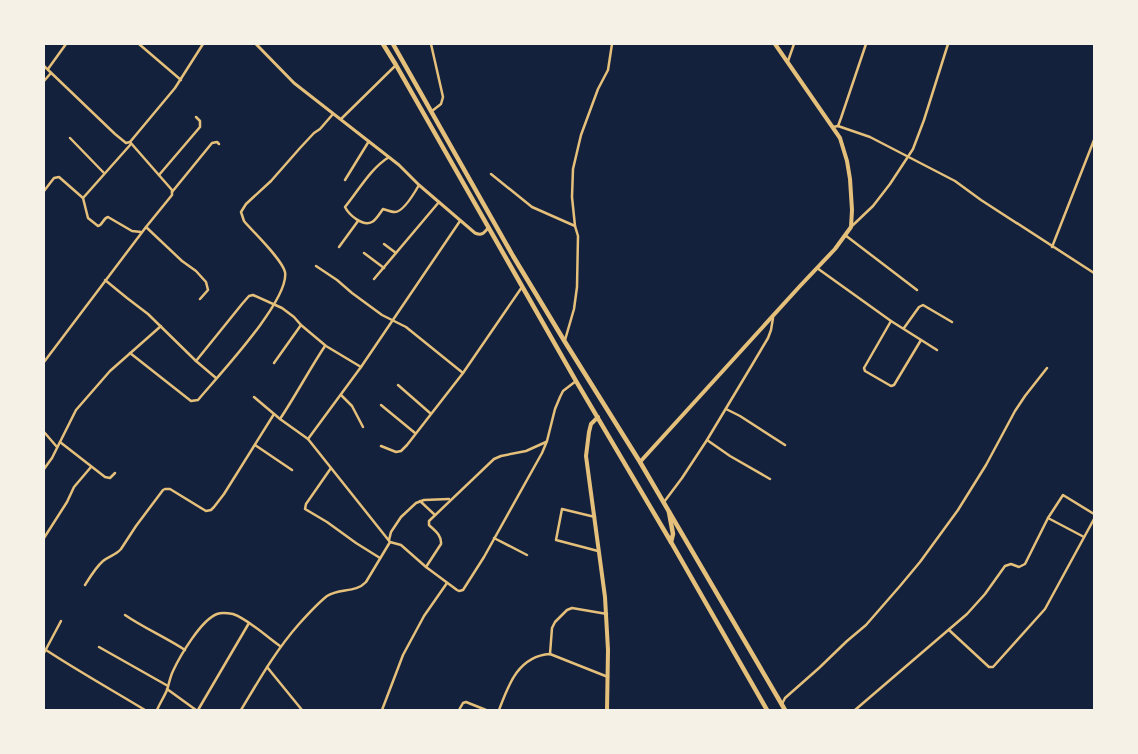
<svg xmlns="http://www.w3.org/2000/svg" width="1138" height="754" font-family="Barlow,sans-serif">
	<style>
		.lines { fill: none; stroke-linecap: round; stroke-linejoin: round }
		.minor { stroke: #e5c07b; stroke-width: 2.5 }
		.tertiary { stroke: #e5c07b; stroke-width: 3 }
		.secondary { stroke: #e5c07b; stroke-width: 4 }
		.trunk { stroke: #e5c07b; stroke-width: 4.5 }
	</style>
	<rect width="100%" height="100%" fill="#14213d"/>
	<g class="lines">
		<g class="minor">
			<path d="M139,44L181,80"/>
			<path d="M431,44L443,97L441,104L432,111"/>
			<path d="M788,61L794,44"/>
			<path d="M44,66L115,134L126,143L130,142L175,88L203,44"/>
			<path d="M48,69L66,44"/>
			<path d="M44,81L51,73"/>
			<path d="M341,119L395,66"/>
			<path d="M838,126L870,137L955,181L981,200L1094,273"/>
			<path d="M833,127L838,126L841,118L866,44"/>
			<path d="M70,138L104,173"/>
			<path d="M389,157C370,169 359,190 345,207C349,215 363,227 372,222C376,220 380,213 383,209C386,210 391,212 395,212C403,212 415,192 419,185"/>
			<path d="M491,174L532,207L575,226"/>
			<path d="M159,175L200,127V121L196,117"/>
			<path d="M345,180L369,141"/>
			<path d="M44,191L54,178L59,177L83,198L131,144"/>
			<path d="M172,192L212,143L217,142L219,144"/>
			<path d="M83,198L88,218L98,226C103,225 103,218 108,217L132,231L141,232"/>
			<path d="M852,226L873,206L890,184L913,149L924,120L948,44"/>
			<path d="M146,227L182,261L196,271L206,282L208,290L200,299"/>
			<path d="M845,235L917,290"/>
			<path d="M384,244L396,253"/>
			<path d="M339,247L358,221"/>
			<path d="M1052,247L1094,140"/>
			<path d="M364,253L384,268"/>
			<path d="M316,266L337,280L352,293L382,315L406,327L463,373"/>
			<path d="M817,268L891,321L937,350"/>
			<path d="M374,279L439,202"/>
			<path d="M105,280L127,298L148,314L196,361L216,378"/>
			<path d="M891,321L864,368L865,371L891,386L894,385L921,340"/>
			<path d="M904,328L919,307L923,305L952,322"/>
			<path d="M565,340L574,309L577,287L578,236L575,226L572,197L573,169L581,135L598,89L608,70L612,44"/>
			<path d="M130,353L191,401L198,400C217,377 290,300 285,272C282,259 253,232 244,221L241,212L246,204L271,181L300,148L314,133L320,129L333,114"/>
			<path d="M196,361L242,304L249,296L253,295L282,308L294,317L301,325L326,346L361,367"/>
			<path d="M44,362L146,227L172,195V190L130,142"/>
			<path d="M274,363L301,325"/>
			<path d="M398,385L430,413"/>
			<path d="M341,395L352,406L363,427"/>
			<path d="M254,397L280,419L308,439"/>
			<path d="M381,405L415,433"/>
			<path d="M726,409L740,416L785,445"/>
			<path d="M280,419C296,395 309,370 325,346"/>
			<path d="M44,432L57,447"/>
			<path d="M707,440L730,456L770,479"/>
			<path d="M60,442L105,477L110,478L115,473"/>
			<path d="M255,445L292,470"/>
			<path d="M381,446L396,452L401,451L407,445L463,373L522,287"/>
			<path d="M331,468L306,504L305,509L327,522L356,543L380,558"/>
			<path d="M44,469L52,458L76,410L110,371L161,326"/>
			<path d="M420,501L435,515"/>
			<path d="M664,502L682,478L707,440L752,365L768,338L771,330L773,318"/>
			<path d="M595,517L562,509L556,540L598,551"/>
			<path d="M1048,518L1084,537"/>
			<path d="M44,538L67,502L74,487L91,467"/>
			<path d="M494,538L527,555"/>
			<path d="M389,540L391,532L401,517L416,503L424,500L449,499"/>
			<path d="M390,542L401,545L426,567L457,590L459,591L463,590L484,557L542,453L547,441L555,409L560,397L563,391L576,381"/>
			<path d="M426,567L441,544C442,535 434,530 429,525V521L494,459L501,456L526,451L546,442"/>
			<path d="M85,585C90,577 96,567 103,561C109,556 116,555 121,549L136,526L163,490L165,489H170L206,511L211,510L214,507L224,494L274,414"/>
			<path d="M125,615C144,628 165,637 185,650"/>
			<path d="M949,630L989,667H993L1045,609L1094,519"/>
			<path d="M99,647L168,686"/>
			<path d="M46,650C78,671 112,690 145,710"/>
			<path d="M44,653L61,621"/>
			<path d="M550,654L552,628L555,622L567,610L572,608L607,614"/>
			<path d="M267,667L302,710"/>
			<path d="M167,689L196,710"/>
			<path d="M782,704L785,698L819,668L847,641L866,625L900,586L920,562L958,510L986,465L1015,411L1025,396L1047,368"/>
			<path d="M157,710C160,703 164,697 167,690C169,684 170,677 173,671C180,656 201,620 217,614C222,612 228,613 233,614C248,619 267,637 280,646"/>
			<path d="M198,710L249,623"/>
			<path d="M241,710C259,680 276,650 299,624C308,614 317,604 327,596C339,588 356,593 366,582L390,542L308,439L361,367L460,221"/>
			<path d="M382,710L403,655L424,616L447,583"/>
			<path d="M459,710L463,703L466,702L486,710"/>
			<path d="M499,710C508,686 518,656 550,654L608,677"/>
			<path d="M855,710L967,614L985,594L1005,566L1011,564L1019,567L1025,564L1048,518L1063,495L1094,514"/>
		</g>
		<path class="tertiary" d="M256,44L294,83L399,165L419,185L475,233C482,236 484,233 488,228"/>
		<g class="secondary">
			<path d="M598,417L591,424L589,432L586,456L605,597L608,650L607,710"/>
			<path d="M640,462L800,286L835,249L851,227L852,210L850,179L847,161L840,138L775,44"/>
		</g>
		<g class="trunk">
			<path d="M383,44L396,65L576,381L671,542L673,534L669,512"/>
			<path d="M393,44L513,256L565,342L640,462L785,710"/>
			<path d="M671,542L767,710"/>
		</g>
	</g>
	<rect width="1138" height="754" fill="none" stroke="#f6f1e7" stroke-width="90"/>
</svg>
